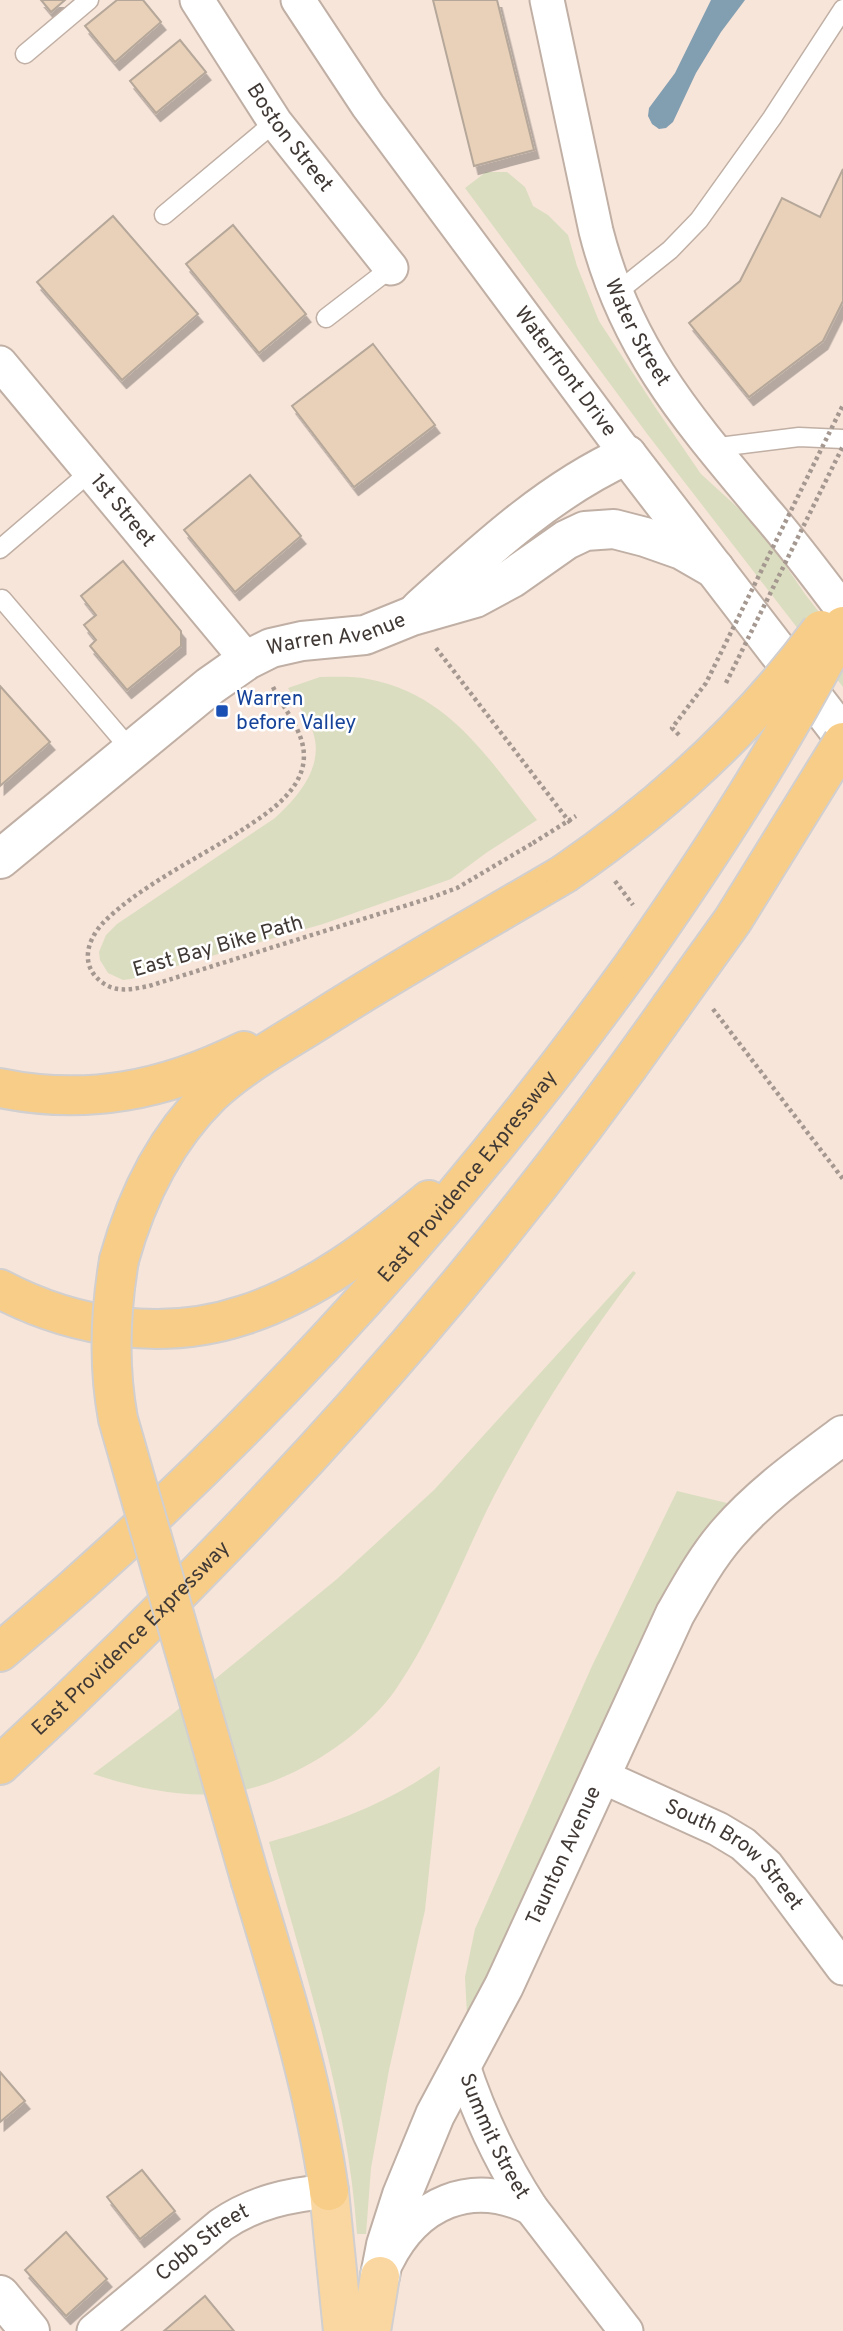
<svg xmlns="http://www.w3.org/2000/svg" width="843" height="2331" font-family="Overpass,sans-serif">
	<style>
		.green { fill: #daddbf }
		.water { fill: #829eb1 }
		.building { fill: #e9d1b9; stroke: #b5a799; stroke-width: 2; filter: url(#shadow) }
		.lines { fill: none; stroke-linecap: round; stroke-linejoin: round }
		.service-casing { stroke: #c0afa4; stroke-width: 21 }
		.minor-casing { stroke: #c0afa4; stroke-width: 37 }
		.tertiary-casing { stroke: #c0afa4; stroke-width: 42 }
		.secondary-casing { stroke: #c0afa4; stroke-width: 42 }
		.trunk-casing { stroke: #d1cfcf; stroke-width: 42 }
		.motorway-casing { stroke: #d1cfcf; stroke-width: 42 }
		.path { stroke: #a59890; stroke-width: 4.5; stroke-dasharray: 3.5 3.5; stroke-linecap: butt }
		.service { stroke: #fff; stroke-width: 18 }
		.minor { stroke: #fff; stroke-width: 33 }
		.tertiary { stroke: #fff; stroke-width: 38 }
		.secondary { stroke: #fff; stroke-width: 38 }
		.trunk { stroke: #fad7a0; stroke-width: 38 }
		.motorway { stroke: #f8cd88; stroke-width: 38 }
		.motorway-bridge-casing { stroke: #d1cfcf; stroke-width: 42; stroke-linecap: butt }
		.path-bridge { stroke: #a59890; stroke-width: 4.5; stroke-dasharray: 3.5 3.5; stroke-linecap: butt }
		.motorway-bridge { stroke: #f8cd88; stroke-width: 38 }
		.transit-dot { fill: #1a4fb4; stroke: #fff; stroke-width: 2.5 }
		.labels { text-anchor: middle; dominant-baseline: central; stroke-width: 5; stroke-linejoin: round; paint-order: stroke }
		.street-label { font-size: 21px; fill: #403935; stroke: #fff }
		.transit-label { font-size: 21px; fill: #164399; stroke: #fff; text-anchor: start }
	</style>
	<defs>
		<filter id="shadow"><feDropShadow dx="4.5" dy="8" stdDeviation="0" flood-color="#0004"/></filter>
	</defs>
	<rect width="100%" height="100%" fill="#f7e5da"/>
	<g class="green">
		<path d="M486,172H507L525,187L533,206L548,215L568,235L577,266L599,321L657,410L701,474L759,527L805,594L843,643V687L648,435L465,188Z"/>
		<path d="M320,677C336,677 353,676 368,679C450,694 489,760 537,820L486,853L451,879L323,924L131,979L123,980L108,973L100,960L99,952L106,935L117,924L275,818C300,795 327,763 311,727C304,714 296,701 288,688Z"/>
		<path d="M633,1271L636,1273C583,1343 535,1417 494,1496C462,1559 436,1631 396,1689C360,1741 281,1790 218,1794C176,1797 133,1787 93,1774L170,1716L337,1579L434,1490Z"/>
		<path d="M677,1491L727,1503L701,1535L654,1610L472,2013L467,2015L465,1977L475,1929L592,1666Z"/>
		<path d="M440,1766L425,1910L389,2070L371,2168L366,2234H357C348,2100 304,1970 269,1842C330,1825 389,1803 440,1766Z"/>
	</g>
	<path class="water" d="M711,0H745L721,32L696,73L673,122L666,128L659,129L652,124L648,116L649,108L675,73Z"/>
	<g class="building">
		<path d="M41,0H65L51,12Z"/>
		<path d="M117,0H143L161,22L115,62L85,26Z"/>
		<path d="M433,0H497L534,150L474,166Z"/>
		<path d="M180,40L206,72L156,113L130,81Z"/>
		<path d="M843,169V301L823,341L749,397L689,323L740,281L782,198L820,217Z"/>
		<path d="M113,216L198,314L122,380L37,282Z"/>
		<path d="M233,225L306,314L259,353L186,264Z"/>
		<path d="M373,344L435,425L354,487L292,406Z"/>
		<path d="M250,475L301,536L235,592L184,530Z"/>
		<path d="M123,561L181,631V646L127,690L90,646L96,640L84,625L96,615L81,596Z"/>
		<path d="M0,686L50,742L0,786Z"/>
		<path d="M0,2072L25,2101L0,2122Z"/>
		<path d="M142,2170L175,2211L140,2239L107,2197Z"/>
		<path d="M66,2232L107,2279L66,2316L25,2270Z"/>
		<path d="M205,2296L234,2331H164Z"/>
	</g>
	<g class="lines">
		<g class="service-casing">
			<g id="service">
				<path d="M25,54L89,0"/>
				<path d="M164,215L275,122"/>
				<path d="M615,294L670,250L699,220L772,118L843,9"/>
				<path d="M326,318L391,268"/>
				<path d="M711,448L799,437L843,439"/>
				<path d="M0,549L90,472"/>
				<path d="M2,599L131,750"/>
			</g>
		</g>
		<g class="minor-casing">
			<g id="minor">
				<path id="s1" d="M197,0L275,122L391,268"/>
				<path id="s2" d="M298,0L368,106L627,455"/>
				<path id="s3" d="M547,0L596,231C626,349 688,419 764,510C792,542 817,576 843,610"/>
				<path id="s4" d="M0,363L247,660"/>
				<path id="s5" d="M599,1775L718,1829L743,1844L767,1866L843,1968"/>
				<path id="s6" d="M462,2063C479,2115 501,2162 531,2208L626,2331"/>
				<path d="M387,2261C416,2203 471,2178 531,2208"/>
				<path id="s7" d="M94,2331L221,2225C255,2202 288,2195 329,2191"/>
			</g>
		</g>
		<g class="tertiary-casing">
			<g id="tertiary">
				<path id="s8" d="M380,2276L386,2245L402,2195L435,2115L504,1986L675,1614C691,1586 707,1557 728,1533C761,1495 803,1465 843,1435"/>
				<path d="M0,2295L30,2331"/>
			</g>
		</g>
		<g class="secondary-casing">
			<g id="secondary">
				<path d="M627,455L843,736"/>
				<path d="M419,610C482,553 549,490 627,455"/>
				<path id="s9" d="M0,859L210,686L247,660L271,648L302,641L365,635L412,616L475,598L512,578L566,540L585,531L614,529L645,537L682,550L715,569"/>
			</g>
		</g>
		<g class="trunk-casing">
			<g id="trunk">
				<path d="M329,2191L343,2331"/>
				<path d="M371,2331L380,2276"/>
			</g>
		</g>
		<g class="motorway-casing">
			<g id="motorway">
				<path d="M0,1088C88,1106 165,1090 244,1051"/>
				<path d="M119,1260C136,1199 165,1139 211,1094C242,1065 281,1044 316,1022C397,970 481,923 564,874"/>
				<path d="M0,1289C74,1328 163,1342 244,1315C313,1293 374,1246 429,1200"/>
				<path id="s10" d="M0,1652C241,1450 452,1217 635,963"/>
				<path id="s11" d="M0,1765C251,1534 474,1288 670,1008"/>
				<path d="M251,1882C282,1984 314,2085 329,2191"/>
			</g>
		</g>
		<g class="path">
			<path d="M436,648L571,824"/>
			<path d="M273,687C287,716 314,741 300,775C289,801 261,817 239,832C198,858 135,889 102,924C86,942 80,967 103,983C117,993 133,989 149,986L430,898L457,888L533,843"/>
			<path d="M615,881L633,905"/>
			<path d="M713,1009L843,1179"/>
		</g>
		<use href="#service" class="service"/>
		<use href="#minor" class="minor"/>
		<use href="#tertiary" class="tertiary"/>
		<use href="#secondary" class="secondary"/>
		<use href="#trunk" class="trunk"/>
		<use href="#motorway" class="motorway"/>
		<g class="motorway-bridge-casing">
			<g id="motorway-bridge">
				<path d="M564,874C663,806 750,727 821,630"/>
				<path d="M635,963C711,855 783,744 843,626"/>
				<path d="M670,1008L733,920L843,742"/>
				<path d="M119,1260C110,1314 108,1365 118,1419L251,1882"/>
			</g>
		</g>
		<g class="path-bridge">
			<path d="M726,683L843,446"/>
			<path d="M679,735L672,728L706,683L843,405"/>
			<path d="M533,843L576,816"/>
		</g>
		<use href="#motorway-bridge" class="motorway-bridge"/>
	</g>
	<rect class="transit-dot" x="215" y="704" width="14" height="14" rx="3.5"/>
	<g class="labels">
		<g class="street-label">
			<text stroke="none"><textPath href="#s1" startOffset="166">Boston Street</textPath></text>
			<text stroke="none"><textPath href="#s3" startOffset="346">Water Street</textPath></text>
			<text stroke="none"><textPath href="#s2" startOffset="458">Waterfront Drive</textPath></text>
			<text stroke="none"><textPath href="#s4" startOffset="192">1st Street</textPath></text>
			<text stroke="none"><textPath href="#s9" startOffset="411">Warren Avenue</textPath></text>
			<text transform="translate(218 947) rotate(-16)">East Bay Bike Path</text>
			<text stroke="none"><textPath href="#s10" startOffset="668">East Providence Expressway</textPath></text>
			<text stroke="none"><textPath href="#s11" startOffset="182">East Providence Expressway</textPath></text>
			<text stroke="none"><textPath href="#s8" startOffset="460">Taunton Avenue</textPath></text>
			<text stroke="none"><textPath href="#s5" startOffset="159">South Brow Street</textPath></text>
			<text stroke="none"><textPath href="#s6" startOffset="80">Summit Street</textPath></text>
			<text stroke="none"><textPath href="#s7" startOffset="140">Cobb Street</textPath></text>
		</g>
		<g class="transit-label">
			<text x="236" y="699">Warren<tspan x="236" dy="24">before Valley</tspan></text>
		</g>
	</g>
</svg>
